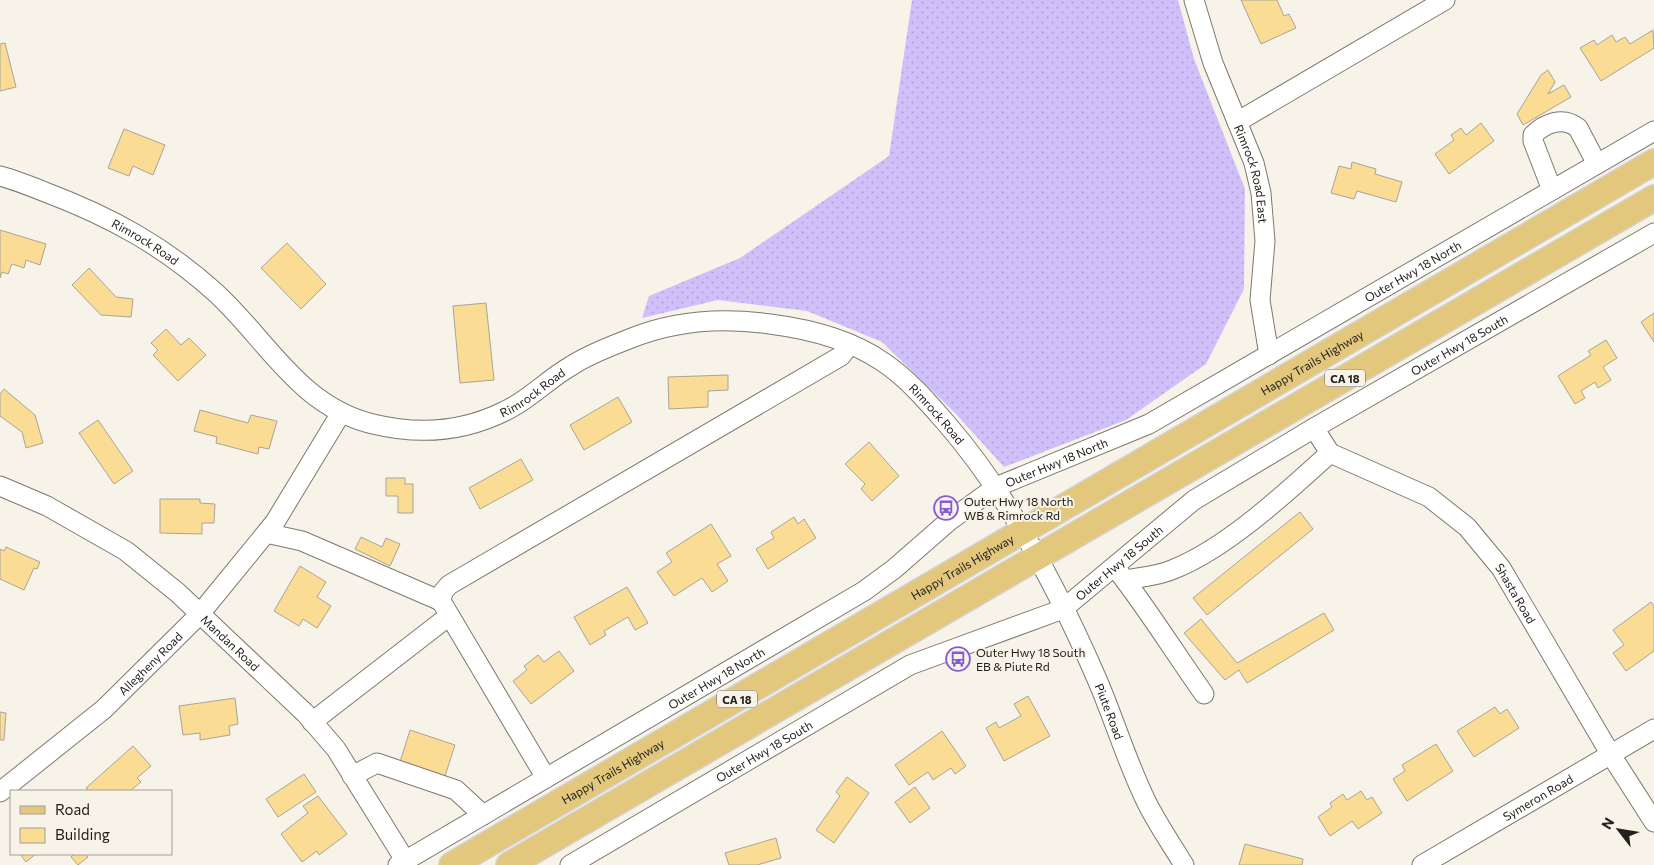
<svg xmlns="http://www.w3.org/2000/svg" width="1654" height="865" font-family="Commissioner,sans-serif">
	<style>
		.grass { fill: url(#grass-dots) }
		.building { fill: #fbdc94; stroke: #a9a49a }
		.lines { fill: none; stroke-linecap: round; stroke-linejoin: round }
		.minor-casing { stroke: #7d796f; stroke-width: 21 }
		.major-casing { stroke: #d3d3d2; stroke-width: 28 }
		.minor { stroke: #fff; stroke-width: 19 }
		.major { stroke: #e2c77d; stroke-width: 25 }
		.labels { text-anchor: middle; dominant-baseline: central; stroke-width: 4; stroke-linejoin: round; paint-order: stroke }
		.shield { fill: #f8f3e8; stroke: #63605a; stroke-width: 1 }
		.shield-label { font-size: 11px; font-weight: bold; fill: #23211d }
		.street-label { font-size: 12px; fill: #23211d; stroke: #f8f3e8 }
		.poi-label { font-size: 12px; fill: #23211d; stroke: #f8f3e8; text-anchor: start }
	</style>
	<defs>
		<pattern id="grass-dots" width="8" height="8" patternUnits="userSpaceOnUse" patternTransform="scale(1.25)"><rect width="8" height="8" fill="#cfc0fa"/><path d="M2 2h.1M6 6h.1" fill="none" stroke="#b1a5d6" stroke-width="1.8" stroke-linecap="round"/></pattern>
	</defs>
	<rect width="100%" height="100%" fill="#f8f3e8"/>
	<path class="grass" d="M912,0H1178L1194,59L1245,189L1244,289L1206,364L1126,420L1004,467L955,413L882,342L807,311L718,300L642,318L649,296L740,258L889,156Z"/>
	<g class="building">
		<path d="M1241,0H1277L1284,16L1289,14L1296,28L1261,44Z"/>
		<path d="M1653,30L1654,48L1601,81L1580,48L1594,40L1597,45L1612,35L1616,42L1625,37L1630,44Z"/>
		<path d="M5,43L16,87L0,91V44Z"/>
		<path d="M1548,70L1555,82L1548,94L1564,85L1571,97L1523,125L1517,114L1541,75Z"/>
		<path d="M1481,123L1494,141L1449,174L1435,154L1454,140L1451,135L1461,128L1466,135Z"/>
		<path d="M124,129L165,145L153,175L133,166L129,176L108,168Z"/>
		<path d="M1352,162L1376,169L1375,174L1402,182L1396,202L1357,191L1354,199L1331,193L1339,166L1351,169Z"/>
		<path d="M0,230L46,244L40,265L26,260L24,268L12,264L8,274L2,272L0,278Z"/>
		<path d="M287,243L326,284L301,309L261,268Z"/>
		<path d="M89,268L116,297L133,299L131,317L101,315L72,285Z"/>
		<path d="M486,303L494,380L460,383L453,306Z"/>
		<path d="M1654,313V342L1641,322Z"/>
		<path d="M166,329L181,345L189,338L206,355L178,381L153,355L158,350L151,343Z"/>
		<path d="M1606,340L1617,358L1603,367L1611,380L1598,388L1595,382L1581,391L1585,398L1575,404L1558,376L1591,355L1588,351Z"/>
		<path d="M728,375V390L708,391V407L669,409L668,377Z"/>
		<path d="M4,389L35,415L43,443L26,448L22,432L0,416V394Z"/>
		<path d="M618,397L632,422L584,450L570,425Z"/>
		<path d="M200,410L248,423L251,415L277,421L269,449L259,447L258,454L216,443L217,437L194,431Z"/>
		<path d="M98,420L133,471L114,484L79,433Z"/>
		<path d="M869,442L899,476L872,501L861,489L865,484L845,464Z"/>
		<path d="M521,459L533,480L480,509L469,488Z"/>
		<path d="M386,478H405V484H413V513H398V496H386Z"/>
		<path d="M160,499H200V503L215,504L214,523H202V534L160,533Z"/>
		<path d="M1300,512L1313,529L1207,615L1193,598Z"/>
		<path d="M794,517L798,524L804,519L816,538L768,569L756,549L774,538L771,532Z"/>
		<path d="M711,524L731,556L717,564L728,581L712,592L702,578L674,596L657,572L672,562L666,553Z"/>
		<path d="M361,537L382,547L386,538L400,544L390,566L355,549Z"/>
		<path d="M6,547L40,562L37,569L34,568L24,590L0,579V549L4,551Z"/>
		<path d="M300,566L326,582L317,597L331,606L317,628L303,619L299,626L274,611Z"/>
		<path d="M627,587L648,623L635,630L628,617L604,631L606,635L590,645L574,617Z"/>
		<path d="M1651,602L1654,606V651L1626,671L1613,653L1624,645L1613,630Z"/>
		<path d="M1324,613L1334,630L1247,683L1239,670L1225,680L1184,633L1201,619L1237,663Z"/>
		<path d="M559,651L574,671L531,704L513,681L527,670L524,666L538,655L544,662Z"/>
		<path d="M1028,696L1050,736L1004,761L986,728L996,722L999,728L1021,716L1014,704Z"/>
		<path d="M235,698L238,724L229,726L230,735L200,740V733L183,735L179,706Z"/>
		<path d="M1495,707L1500,714L1507,709L1519,728L1474,757L1457,731Z"/>
		<path d="M0,712L6,713L4,740H0Z"/>
		<path d="M410,730L455,745L445,776L400,762Z"/>
		<path d="M942,731L966,766L955,774L951,768L933,780L928,772L909,785L895,765Z"/>
		<path d="M1436,744L1453,771L1407,801L1393,779L1405,771L1402,765Z"/>
		<path d="M133,746L151,766L137,778L141,782L130,791H89L86,788Z"/>
		<path d="M304,774L316,792L278,817L266,799Z"/>
		<path d="M847,777L869,793L834,843L816,830L840,796L836,792Z"/>
		<path d="M915,787L930,808L910,823L895,802Z"/>
		<path d="M1361,791L1367,800L1372,797L1382,813L1358,829L1352,821L1330,836L1318,817L1332,807L1330,803L1343,794L1347,800Z"/>
		<path d="M318,796L347,834L319,855L317,851L302,862L281,834L308,813L303,806Z"/>
		<path d="M776,838L781,858L757,865H729L725,853Z"/>
		<path d="M1245,844L1303,859L1302,865H1239Z"/>
		<path d="M20,854H36L26,862Z"/>
		<path d="M74,854H85L88,857L78,865L71,857Z"/>
	</g>
	<g class="lines">
		<g class="minor-casing">
			<g id="minor">
				<path id="s1" d="M1194,0L1213,63L1254,163L1261,193L1265,241L1260,300L1269,355"/>
				<path d="M1237,122L1445,0"/>
				<path id="s2" d="M0,176C15,180 30,186 45,192C111,217 164,246 216,293C267,340 300,407 373,424C418,435 463,432 505,411C529,400 548,379 571,366C589,354 609,347 629,339C675,320 721,317 770,324C809,329 850,339 883,362C907,378 927,401 946,423C1007,493 1059,592 1096,677C1114,718 1127,763 1147,803C1158,825 1172,845 1184,865"/>
				<path d="M1552,190L1533,141V135C1545,123 1563,116 1578,128L1597,164"/>
				<path id="s3" d="M1314,428L1330,453L1429,497L1467,527L1501,568L1611,755L1654,822"/>
				<path id="s4" d="M0,486L47,506L126,551L178,593L305,713L336,749L405,860"/>
				<path d="M266,533L302,541L441,601"/>
				<path d="M1118,571C1149,611 1175,653 1204,694"/>
				<path d="M1125,580C1141,577 1159,576 1174,569C1227,548 1287,492 1330,453"/>
				<path d="M312,722L449,616"/>
				<path d="M352,776L377,763L456,790L483,815"/>
				<path d="M546,778L441,601L443,592L449,585L841,356L850,344"/>
				<path id="s5" d="M0,792L104,709L199,615L275,522L341,413"/>
				<path id="s6" d="M398,865L864,591L894,569L949,521L996,487L1149,424L1654,131"/>
				<path id="s7" d="M570,865L910,665L1063,609L1194,500L1314,428L1654,233"/>
				<path id="s8" d="M1422,865L1654,729"/>
			</g>
		</g>
		<g class="major-casing">
			<g id="major">
				<path id="s9" d="M452,865L1654,162"/>
				<path d="M509,865L1654,198"/>
			</g>
		</g>
		<use href="#minor" class="minor"/>
		<use href="#major" class="major"/>
	</g>
	<defs>
		<g id="bus-ring" transform="scale(1.25)"><circle r="9.5" fill="#f8f3e8" stroke="#865cd6" stroke-width="1.5"/><path d="M-5-6H5V4H4V6H2V4H-2V6H-4V4H-5ZM-3.5-4V0h7V-4ZM-3.5 1.2v1.5H-2V1.2ZM2 1.2v1.5H3.5V1.2Z" fill="#865cd6"/></g>
	</defs>
	<g fill-rule="evenodd">
		<use href="#bus-ring" x="946" y="508"/>
		<use href="#bus-ring" x="958" y="659"/>
	</g>
	<g class="labels">
		<g class="shield">
			<rect x="1325" y="369.5" width="40" height="17" rx="4"/>
			<rect x="717" y="690.5" width="40" height="17" rx="4"/>
		</g>
		<g class="shield-label">
			<text x="1345" y="378">CA 18</text>
			<text x="737" y="699">CA 18</text>
		</g>
		<g class="street-label">
			<text stroke="none"><textPath href="#s1" startOffset="184">Rimrock Road East</textPath></text>
			<text stroke="none"><textPath href="#s2" startOffset="160">Rimrock Road</textPath></text>
			<text stroke="none"><textPath href="#s6" startOffset="1179">Outer Hwy 18 North</textPath></text>
			<text stroke="none"><textPath href="#s7" startOffset="1035">Outer Hwy 18 South</textPath></text>
			<text stroke="none"><textPath href="#s9" startOffset="996">Happy Trails Highway</textPath></text>
			<text stroke="none"><textPath href="#s2" startOffset="624">Rimrock Road</textPath></text>
			<text stroke="none"><textPath href="#s2" startOffset="1074">Rimrock Road</textPath></text>
			<text stroke="none"><textPath href="#s6" startOffset="774">Outer Hwy 18 North</textPath></text>
			<text stroke="none"><textPath href="#s7" startOffset="630">Outer Hwy 18 South</textPath></text>
			<text stroke="none"><textPath href="#s9" startOffset="591">Happy Trails Highway</textPath></text>
			<text stroke="none"><textPath href="#s3" startOffset="269">Shasta Road</textPath></text>
			<text stroke="none"><textPath href="#s4" startOffset="281">Mandan Road</textPath></text>
			<text stroke="none"><textPath href="#s5" startOffset="198">Allegheny Road</textPath></text>
			<text stroke="none"><textPath href="#s6" startOffset="369">Outer Hwy 18 North</textPath></text>
			<text stroke="none"><textPath href="#s2" startOffset="1420">Piute Road</textPath></text>
			<text stroke="none"><textPath href="#s7" startOffset="225">Outer Hwy 18 South</textPath></text>
			<text stroke="none"><textPath href="#s9" startOffset="186">Happy Trails Highway</textPath></text>
			<text stroke="none"><textPath href="#s8" startOffset="134">Symeron Road</textPath></text>
		</g>
		<g class="poi-label">
			<text x="964" y="501">Outer Hwy 18 North<tspan x="964" dy="14">WB &amp; Rimrock Rd</tspan></text>
			<text x="976" y="652">Outer Hwy 18 South<tspan x="976" dy="14">EB &amp; Piute Rd</tspan></text>
		</g>
	</g>
	<rect x="10" y="790" width="162" height="65" fill="#f8f3e8" stroke="#a39f97"/>
	<rect x="20" y="806" width="25" height="8" fill="#e2c77d" stroke="#a39f97"/>
	<text x="55" y="815" font-size="15" fill="#23211d">Road</text>
	<rect x="20" y="828" width="25" height="15" fill="#fbdc94" stroke="#a39f97"/>
	<text x="55" y="840" font-size="15" fill="#23211d">Building</text>
	<g transform="translate(1619 830) rotate(301)" stroke="#f8f3e8" stroke-width="4" paint-order="stroke">
	<path d="M0-4L9 19L0 12L-9 19Z" fill="#23211d"/>
	<text y="-8" font-size="14" font-weight="bold" text-anchor="middle" fill="#23211d">N</text>
	</g>
</svg>
